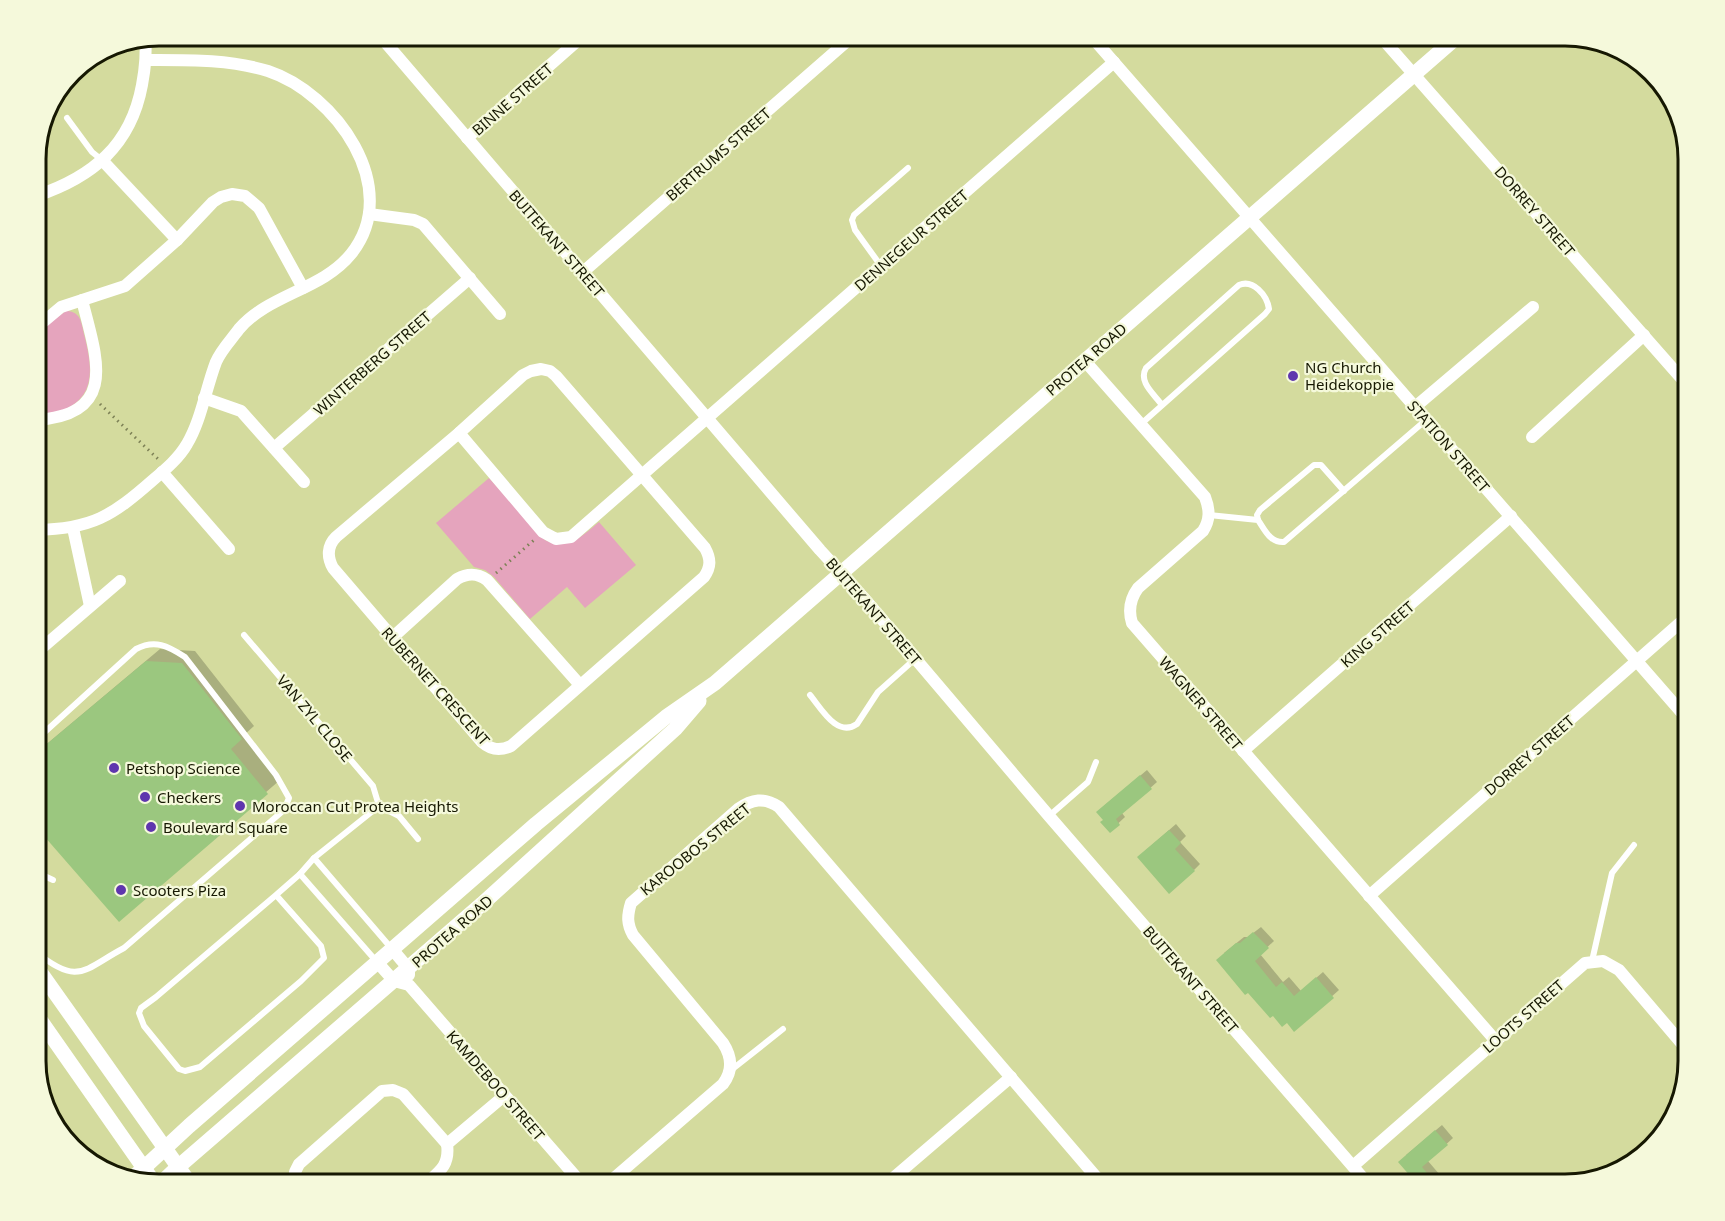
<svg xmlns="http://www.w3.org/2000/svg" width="1725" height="1221" font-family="'Noto Sans',sans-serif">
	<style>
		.green { fill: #e5a4bd }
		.shadow { fill: #0003 }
		.building { fill: #9bc77f }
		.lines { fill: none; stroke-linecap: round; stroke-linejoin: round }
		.path { stroke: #7d8156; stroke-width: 3; stroke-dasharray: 1.5 4.5; stroke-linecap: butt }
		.service { stroke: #fff; stroke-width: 6 }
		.minor { stroke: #fff; stroke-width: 12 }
		.tertiary { stroke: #fff; stroke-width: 15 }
		.poi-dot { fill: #5f36ae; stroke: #f5f9db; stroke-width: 2 }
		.labels { text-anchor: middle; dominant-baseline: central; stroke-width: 4.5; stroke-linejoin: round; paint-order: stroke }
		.street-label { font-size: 15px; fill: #161802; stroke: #f5f9db }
		.poi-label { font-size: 15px; fill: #161802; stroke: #f5f9db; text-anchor: start }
		.rim { fill: none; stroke: #161802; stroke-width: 3 }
	</style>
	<rect width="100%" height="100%" fill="#d4db9e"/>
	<g class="green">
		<path d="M66,311C70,311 75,312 78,316C82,321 83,331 85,338C91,363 97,393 68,408C59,413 46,413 36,414V336L53,320Z"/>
		<path d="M489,478L545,540C568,551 582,536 599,522L636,565L585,608L567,587L530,619L494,577L485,570L474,567L436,523Z"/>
	</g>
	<g class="shadow">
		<path d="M160,649L195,651L254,726L243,736L280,780L119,920L36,786V753Z"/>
		<path d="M1147,770L1157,782L1122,813L1125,817L1110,831L1105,820L1104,806Z"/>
		<path d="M1176,824L1186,836L1180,842L1200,864L1194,870L1145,851Z"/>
		<path d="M1261,927L1274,941L1260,954L1283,982L1289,977L1301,991L1323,972L1339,990L1294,1030L1224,953L1244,937H1248Z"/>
		<path d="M1442,1125L1453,1138L1428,1161L1440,1175L1430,1185L1406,1155Z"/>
		<path d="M1459,1178L1465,1185H1451Z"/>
	</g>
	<g class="building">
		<path d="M146,661L182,663L242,739L231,749L268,794L119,922L44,836L36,842V753Z"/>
		<path d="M1140,775L1152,789L1116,819L1120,825L1110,833L1100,822L1103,820L1096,812Z"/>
		<path d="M1169,830L1181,843L1175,849L1195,871L1169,894L1137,857Z"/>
		<path d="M1253,932L1269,948L1255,961L1276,987L1282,982L1294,996L1316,977L1334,998L1294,1032L1287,1023L1282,1027L1273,1016L1270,1018L1248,993L1245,995L1216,960L1236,943H1240Z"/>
		<path d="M1435,1130L1448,1145L1422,1167L1437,1185H1418L1398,1162Z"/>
	</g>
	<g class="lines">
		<g class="path">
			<path d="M100,404L158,459"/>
			<path d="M496,573L534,540"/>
		</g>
		<g class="service">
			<path d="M67,118L92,152L102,160"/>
			<path d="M881,266L855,230L852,220L854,215L908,168"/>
			<path d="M1141,424L1265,314L1269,309C1267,295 1253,279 1239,285L1146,368C1138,382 1154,394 1162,405"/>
			<path d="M1209,515L1258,520C1265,530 1270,543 1284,542L1426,420"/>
			<path d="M1258,520L1257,515L1260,510L1314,465H1321L1344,491"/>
			<path d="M244,635L373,786L379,806L399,816L418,839"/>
			<path d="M810,695C821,708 837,738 857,724L878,692L915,659"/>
			<path d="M1049,816L1088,782L1096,762"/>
			<path d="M314,858L392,949"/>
			<path d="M36,872L53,880"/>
			<path d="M300,874L377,962"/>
			<path d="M276,895L156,997L141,1008L139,1013L144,1026L179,1069L185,1071L200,1067L301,981L324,958L321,946L276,895L300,874L314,858L379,806"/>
			<path d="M36,952C79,987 84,969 124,948L284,810L289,798L276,775L185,657C168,646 155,639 136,649L36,740"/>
			<path d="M1592,961L1612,873L1634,845"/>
			<path d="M730,1071L783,1029"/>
		</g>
		<g class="minor">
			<path d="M380,36L820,550L863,597L1049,816L1369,1185"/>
			<path d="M1091,36L1689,721"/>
			<path d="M1380,36L1689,387"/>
			<path d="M467,138L583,36"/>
			<path d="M102,160L177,240"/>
			<path d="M36,196C93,177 131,145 142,85C145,69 147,55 145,39"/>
			<path d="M369,214L414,220L423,224L500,314"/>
			<path d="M583,272L853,36"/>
			<path d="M36,328L61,307L125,286L177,240L213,202L221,197L232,194L245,196L259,208L303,288"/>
			<path d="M1084,360L1205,497C1210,510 1210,520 1203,531L1138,588C1130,599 1128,610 1132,623L1495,1040"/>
			<path d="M541,369L550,371L556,376L705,548C711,559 711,567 704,577L511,746C500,751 491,750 482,742L333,568C327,557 327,546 336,537L459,433L523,375L531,371Z"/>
			<path d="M204,398L241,411L304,482"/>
			<path d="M1415,407L1533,307"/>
			<path d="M36,420C120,415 96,356 82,300"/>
			<path d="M459,433L543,532L556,539L571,537L1114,62"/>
			<path d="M1532,437L1644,335"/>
			<path d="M274,448L470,278"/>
			<path d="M162,472L229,549"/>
			<path d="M73,528L90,606"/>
			<path d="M36,530C92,529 112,516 153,480C166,469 179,458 187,444C201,421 206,388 216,362C221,350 231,340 239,329C269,294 322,290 351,254C404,188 335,93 268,71C229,59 186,60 146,60"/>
			<path d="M393,637L457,579C468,573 477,573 487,580L580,685"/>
			<path d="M36,653L120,581"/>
			<path d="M1243,751L1511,516"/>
			<path d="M1369,896L1689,615"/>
			<path d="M392,949L409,969V975"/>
			<path d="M378,963L394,981L409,985L583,1185"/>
			<path d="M1353,1166L1585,963L1603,961L1619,970L1689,1052"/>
			<path d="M298,1185L295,1172L299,1164L382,1091L393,1090L403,1094L447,1144"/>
			<path d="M424,1185C439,1172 450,1166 447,1144L504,1096"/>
			<path d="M606,1185L723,1084C733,1071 732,1057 723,1043L633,935C627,924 627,916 631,903L738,809C752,799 764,797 779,807L1103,1185"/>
			<path d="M885,1185L1011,1077"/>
		</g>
		<g class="tertiary">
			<path d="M36,966L191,1185"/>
			<path d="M36,1014L155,1184"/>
			<path d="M134,1177L189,1126L536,824L666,717L715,683L1458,36"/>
			<path d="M159,1185L178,1167L482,904L675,729L699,701"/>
		</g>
	</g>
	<g class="poi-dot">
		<circle cx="1293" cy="376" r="6"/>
		<circle cx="114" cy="768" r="6"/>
		<circle cx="145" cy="797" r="6"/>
		<circle cx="240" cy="806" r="6"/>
		<circle cx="151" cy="827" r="6"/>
		<circle cx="121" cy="890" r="6"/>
	</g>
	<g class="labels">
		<g class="street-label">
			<text transform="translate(512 99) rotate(-41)">BINNE STREET</text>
			<text transform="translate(718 154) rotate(-41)">BERTRUMS STREET</text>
			<text transform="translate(1535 211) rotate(49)">DORREY STREET</text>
			<text transform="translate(911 240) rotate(-41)">DENNEGEUR STREET</text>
			<text transform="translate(557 243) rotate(49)">BUITEKANT STREET</text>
			<text transform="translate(1086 359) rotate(-41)">PROTEA ROAD</text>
			<text transform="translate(372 363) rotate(-41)">WINTERBERG STREET</text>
			<text transform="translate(1449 446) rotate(49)">STATION STREET</text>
			<text transform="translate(874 611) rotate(49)">BUITEKANT STREET</text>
			<text transform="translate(1377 634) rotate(-41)">KING STREET</text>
			<text transform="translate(436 686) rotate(48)">RUBERNET CRESCENT</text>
			<text transform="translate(1201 703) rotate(49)">WAGNER STREET</text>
			<text transform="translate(315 718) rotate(50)">VAN ZYL CLOSE</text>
			<text transform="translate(1529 755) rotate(-41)">DORREY STREET</text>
			<text transform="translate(695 849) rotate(-39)">KAROOBOS STREET</text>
			<text transform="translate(452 931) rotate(-41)">PROTEA ROAD</text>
			<text transform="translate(1191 979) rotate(49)">BUITEKANT STREET</text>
			<text transform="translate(1523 1016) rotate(-41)">LOOTS STREET</text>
			<text transform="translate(496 1085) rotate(49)">KAMDEBOO STREET</text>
		</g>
		<g class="poi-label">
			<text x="1305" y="367">NG Church<tspan x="1305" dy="17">Heidekoppie</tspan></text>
			<text x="126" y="768">Petshop Science</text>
			<text x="157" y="797">Checkers</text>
			<text x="252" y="806">Moroccan Cut Protea Heights</text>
			<text x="163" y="827">Boulevard Square</text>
			<text x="133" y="890">Scooters Piza</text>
		</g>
	</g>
	<path d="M0 0H1725V1221H0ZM159 46H1565A113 113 0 0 1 1678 159V1061A113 113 0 0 1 1565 1174H159A113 113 0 0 1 46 1061V159A113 113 0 0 1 159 46Z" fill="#f5f9db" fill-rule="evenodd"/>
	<path class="rim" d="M159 46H1565A113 113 0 0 1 1678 159V1061A113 113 0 0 1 1565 1174H159A113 113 0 0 1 46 1061V159A113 113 0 0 1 159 46Z"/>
</svg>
